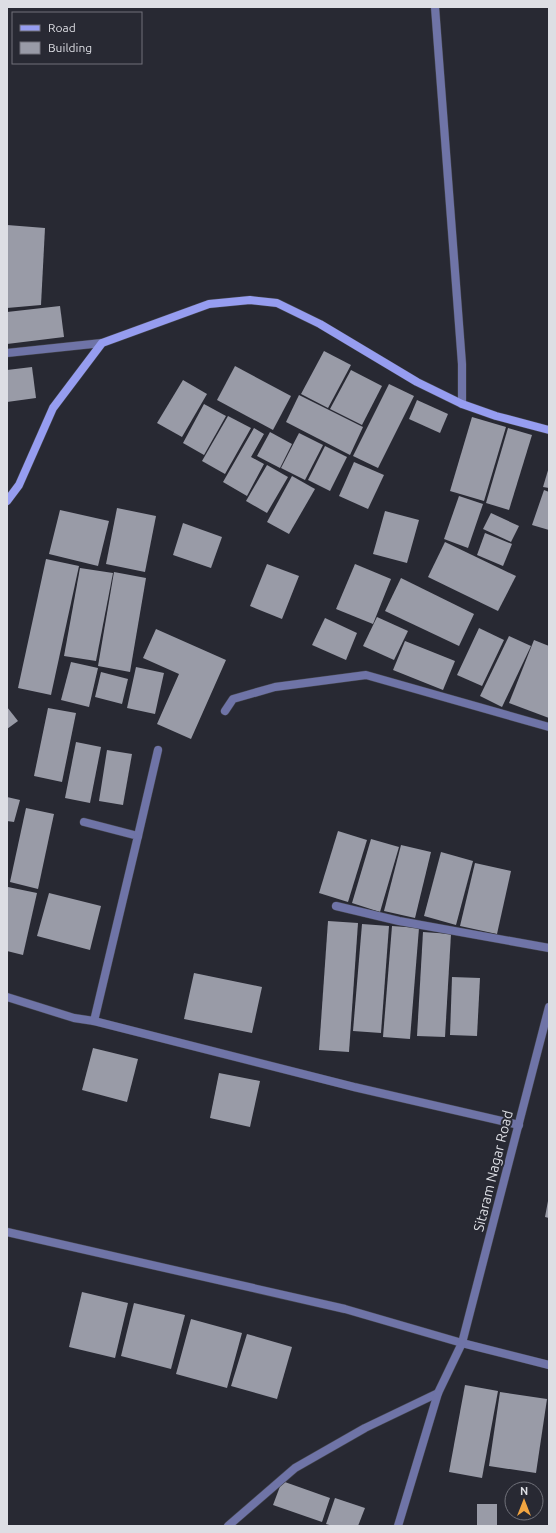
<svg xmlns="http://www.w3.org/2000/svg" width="556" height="1533" font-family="Ubuntu,sans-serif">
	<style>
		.building { fill: #999ba7 }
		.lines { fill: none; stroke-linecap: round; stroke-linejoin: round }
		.street-casing { stroke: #45464f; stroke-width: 9 }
		.secondary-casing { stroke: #45464f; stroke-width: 9 }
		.street { stroke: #6f74a7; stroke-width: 8 }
		.secondary { stroke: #969df0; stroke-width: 8 }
		.labels { text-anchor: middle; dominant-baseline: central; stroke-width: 4; stroke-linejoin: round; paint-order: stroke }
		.street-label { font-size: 14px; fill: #dddee4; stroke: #282933 }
	</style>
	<rect width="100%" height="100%" fill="#282933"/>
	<g class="building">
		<path d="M7,225L45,228L41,305L7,308Z"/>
		<path d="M60,306L64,337L7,344V312Z"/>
		<path d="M324,351L351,365L328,408L301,394Z"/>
		<path d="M235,366L291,396L273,430L217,400Z"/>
		<path d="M32,367L36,398L7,402V370Z"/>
		<path d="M351,370L382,386L362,425L330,409Z"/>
		<path d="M183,380L207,394L182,437L157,423Z"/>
		<path d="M389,384L414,396L378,468L353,456Z"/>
		<path d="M299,395L363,427L350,455L286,422Z"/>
		<path d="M417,400L448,414L440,433L409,419Z"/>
		<path d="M204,404L226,416L204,455L183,443Z"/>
		<path d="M228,416L251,428L225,474L202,461Z"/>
		<path d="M472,417L506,427L484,501L450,491Z"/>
		<path d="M254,428L264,434L251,457L264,464L247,496L223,482Z"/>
		<path d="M508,428L532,435L509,510L486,503Z"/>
		<path d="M270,432L292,444L280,468L257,456Z"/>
		<path d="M299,433L323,445L305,480L281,468Z"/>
		<path d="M325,446L347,457L330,491L308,480Z"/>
		<path d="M354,462L384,475L368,509L339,496Z"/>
		<path d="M267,465L288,477L267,513L246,501Z"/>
		<path d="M549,467V488L543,487Z"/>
		<path d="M292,476L315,489L289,534L267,522Z"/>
		<path d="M544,490L549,492V530L532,525Z"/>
		<path d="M459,496L483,504L468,548L444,539Z"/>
		<path d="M117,508L156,516L145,572L106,564Z"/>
		<path d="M60,510L109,521L98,566L49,554Z"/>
		<path d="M385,511L419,520L407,563L373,554Z"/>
		<path d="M491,513L519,526L511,542L483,529Z"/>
		<path d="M183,523L222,537L211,568L173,555Z"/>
		<path d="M485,533L512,544L503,566L477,555Z"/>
		<path d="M445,542L516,576L498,611L428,577Z"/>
		<path d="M46,559L79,566L51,695L18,688Z"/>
		<path d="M267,564L299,576L282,619L250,606Z"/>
		<path d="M355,564L391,579L373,624L336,609Z"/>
		<path d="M80,568L113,573L96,661L64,656Z"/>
		<path d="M114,572L146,578L130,672L98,666Z"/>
		<path d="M401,578L474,614L459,646L385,611Z"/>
		<path d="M377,617L408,631L394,660L363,646Z"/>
		<path d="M325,618L357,633L346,660L312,645Z"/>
		<path d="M479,628L504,640L482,686L457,675Z"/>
		<path d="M156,629L226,660L191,739L157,724L179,674L143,658Z"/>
		<path d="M509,636L531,646L502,707L480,696Z"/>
		<path d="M534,640L549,646V718L509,703Z"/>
		<path d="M405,641L455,661L443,690L393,670Z"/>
		<path d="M71,662L98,668L89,707L61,700Z"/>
		<path d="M136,667L164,673L155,714L127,708Z"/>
		<path d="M101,672L128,679L122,704L95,697Z"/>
		<path d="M7,707L18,721L7,729Z"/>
		<path d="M48,708L76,713L62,782L34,776Z"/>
		<path d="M76,742L101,747L90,803L65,798Z"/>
		<path d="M107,750L132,754L123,805L99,801Z"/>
		<path d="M7,797L20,800L14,822L7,821Z"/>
		<path d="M26,808L54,814L38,889L10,882Z"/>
		<path d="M338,831L367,840L348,902L319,893Z"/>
		<path d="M371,839L399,847L380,912L352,903Z"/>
		<path d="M401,845L431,852L415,918L384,911Z"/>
		<path d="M441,852L473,861L456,925L424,916Z"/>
		<path d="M475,863L511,871L497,934L460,926Z"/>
		<path d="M8,887L37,893L23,955L7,951Z"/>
		<path d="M49,893L101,906L90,950L37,936Z"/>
		<path d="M328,921L358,923L349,1052L319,1050Z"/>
		<path d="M362,924L389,926L381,1033L353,1031Z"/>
		<path d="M392,926L419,928L410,1039L383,1037Z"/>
		<path d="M423,932L451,934L445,1037L417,1036Z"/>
		<path d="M194,973L262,987L252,1033L184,1019Z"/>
		<path d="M452,977L480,978L477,1036L450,1035Z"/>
		<path d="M93,1048L138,1059L127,1102L82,1090Z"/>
		<path d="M219,1073L260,1081L250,1127L210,1118Z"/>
		<path d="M548,1201H549V1218L545,1217Z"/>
		<path d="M82,1292L128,1303L115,1358L69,1347Z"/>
		<path d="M134,1303L185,1315L171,1369L121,1356Z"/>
		<path d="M191,1319L242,1333L227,1388L176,1374Z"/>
		<path d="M247,1334L292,1347L277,1399L231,1386Z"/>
		<path d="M465,1385L498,1391L482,1478L449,1472Z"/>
		<path d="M500,1392L547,1399L536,1473L489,1466Z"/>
		<path d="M282,1481L330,1498L322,1522L273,1505Z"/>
		<path d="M335,1498L365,1508L358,1526H333L326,1524Z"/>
		<rect x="477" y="1504" width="20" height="22"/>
	</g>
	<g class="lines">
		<g class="street-casing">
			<g id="street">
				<path d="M435,7L462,364V404"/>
				<path d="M7,353L102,343"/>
				<path d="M225,711L233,699L275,687L366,675L549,727"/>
				<path d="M84,822L138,836L94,1021"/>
				<path d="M138,836L158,750"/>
				<path d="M336,906L399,921L549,948"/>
				<path d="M7,997L74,1018L94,1021L354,1087L519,1125"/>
				<path d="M7,1232L345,1309L462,1343L549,1365"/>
				<path d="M228,1526L295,1468L365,1428L438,1393"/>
				<path d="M398,1526L438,1393L462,1343L549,1007"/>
			</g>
		</g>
		<g class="secondary-casing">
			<path id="secondary" d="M7,501L19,485L53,408L102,343L209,304L250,300L277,303L320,324L417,382L462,404L496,416L549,430"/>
		</g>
		<use href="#street" class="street"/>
		<use href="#secondary" class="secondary"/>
	</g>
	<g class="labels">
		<g class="street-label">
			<text transform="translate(493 1171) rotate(-76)">Sitaram Nagar Road</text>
		</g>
	</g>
	<rect width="556" height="1533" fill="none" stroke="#dddee4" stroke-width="16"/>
	<rect x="12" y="12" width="130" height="52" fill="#282933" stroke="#70717a"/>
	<rect x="20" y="25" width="20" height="6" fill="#969df0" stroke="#70717a"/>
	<text x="48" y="32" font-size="12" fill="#dddee4">Road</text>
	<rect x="20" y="42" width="20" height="12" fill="#999ba7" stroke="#70717a"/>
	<text x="48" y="52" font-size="12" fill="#dddee4">Building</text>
	<g transform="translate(524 1501)"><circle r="19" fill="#282933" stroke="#70717a"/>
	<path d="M0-3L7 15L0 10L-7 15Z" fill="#f2a541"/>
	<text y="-6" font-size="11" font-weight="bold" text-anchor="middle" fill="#dddee4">N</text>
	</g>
</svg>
